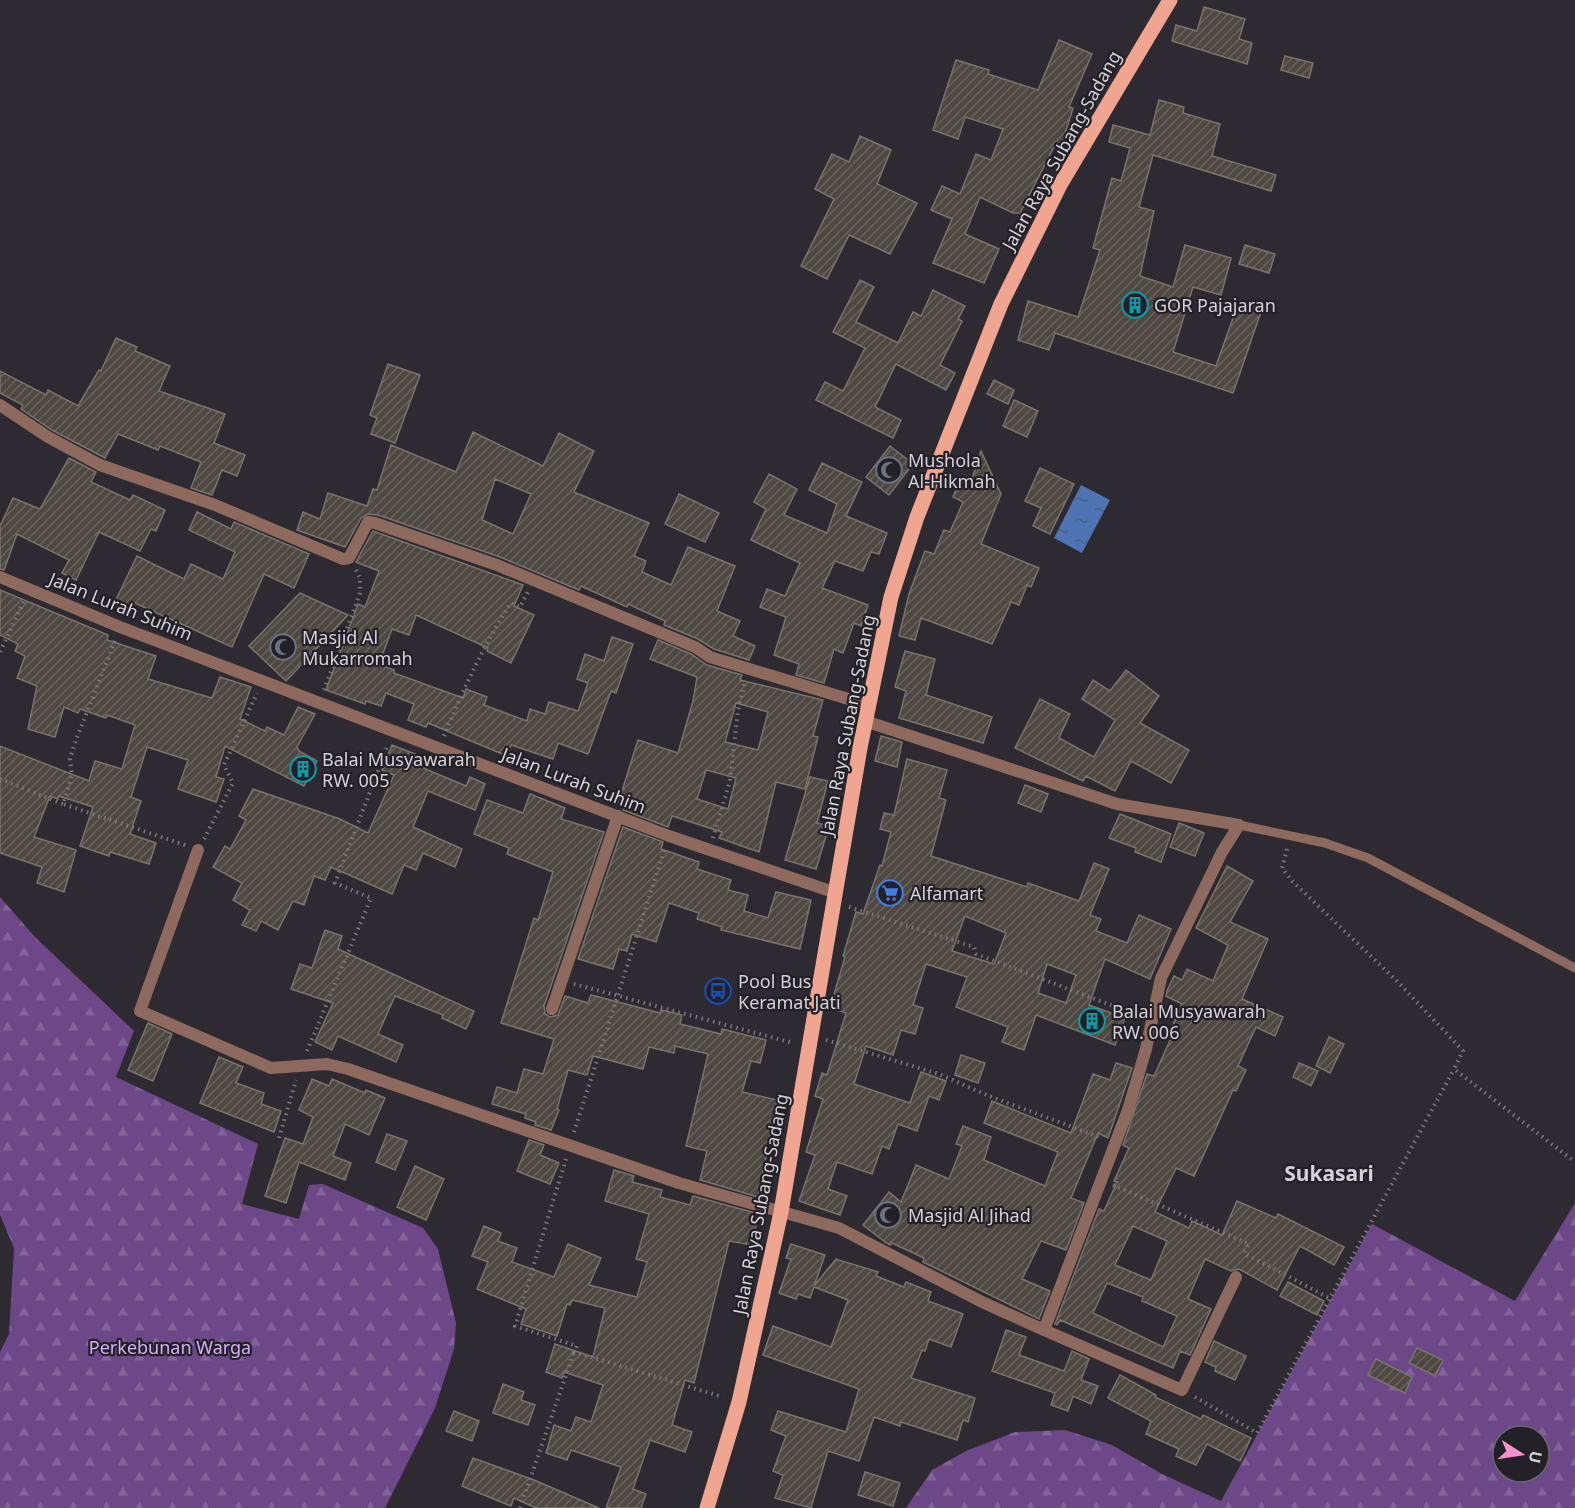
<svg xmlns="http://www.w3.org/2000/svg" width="1575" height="1508" font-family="'Noto Sans',sans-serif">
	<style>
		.forest { fill: url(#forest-firs); fill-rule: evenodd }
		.water { fill: url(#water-ripples) }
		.building { fill: url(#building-hatch); stroke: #79746c; stroke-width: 1.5; fill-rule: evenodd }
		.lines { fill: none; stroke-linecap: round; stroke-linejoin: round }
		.path { stroke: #7c797f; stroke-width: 4; stroke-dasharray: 1.5 4.5; stroke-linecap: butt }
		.service { stroke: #8d695e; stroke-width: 9 }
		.minor { stroke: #8d695e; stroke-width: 12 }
		.primary { stroke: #efa590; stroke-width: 15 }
		.labels { text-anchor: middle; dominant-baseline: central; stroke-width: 4.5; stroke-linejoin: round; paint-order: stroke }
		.street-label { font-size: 18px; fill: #d4d2d7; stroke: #242027 }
		.poi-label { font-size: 18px; fill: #d4d2d7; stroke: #242027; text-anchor: start }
		.park-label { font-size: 18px; fill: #d6aef8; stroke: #242027 }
		.quarter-label { font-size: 21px; font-weight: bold; fill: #d4d2d7; stroke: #242027 }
	</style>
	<defs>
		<pattern id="forest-firs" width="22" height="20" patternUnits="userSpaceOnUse" patternTransform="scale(1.5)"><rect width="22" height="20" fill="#6d4889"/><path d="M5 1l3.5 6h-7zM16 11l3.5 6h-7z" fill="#816299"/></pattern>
		<pattern id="water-ripples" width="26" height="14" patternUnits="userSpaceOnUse" patternTransform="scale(1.5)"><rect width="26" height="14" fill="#4e74b4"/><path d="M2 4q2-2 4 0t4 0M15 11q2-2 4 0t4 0" fill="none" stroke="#485f86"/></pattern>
		<pattern id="building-hatch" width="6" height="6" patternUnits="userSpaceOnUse" patternTransform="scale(1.5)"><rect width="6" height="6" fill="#4d4841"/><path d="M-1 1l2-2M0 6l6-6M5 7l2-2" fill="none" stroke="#66625c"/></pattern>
	</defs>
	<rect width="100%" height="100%" fill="#2d2a31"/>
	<g class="forest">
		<path d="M0,897L35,937L134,1031L116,1077L258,1144L242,1204L299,1219L309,1185L323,1184L423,1228L438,1249L456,1323L454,1349L435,1408L385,1508H0V1352L9,1334L14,1248L0,1215Z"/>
		<path d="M1575,1203V1508H906L932,1470L966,1451L1015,1432L1065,1430L1112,1445L1162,1474L1221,1501L1372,1224L1515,1301ZM1503,1436H1539V1472H1503Z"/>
	</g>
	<path class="water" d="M1081,485L1110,500L1082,553L1054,538Z"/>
	<g class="building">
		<path d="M1204,7L1245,19L1239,39L1252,43L1247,64L1172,41L1176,25L1197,31Z"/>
		<path d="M1059,40L1092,54L1069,107L1073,108L1062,144L1056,143L1020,213H1013L980,197L965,234L999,249L984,283L933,263L952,219L931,210L942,186L960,194L976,154L991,160L1003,129L965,117L958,139L933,130L956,60L989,70L988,74L1038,90Z"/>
		<path d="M1285,56L1313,63L1309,78L1281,70Z"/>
		<path d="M1159,100L1184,107L1183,113L1220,124L1212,156L1276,175L1271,191L1153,155L1139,207L1154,211L1140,276L1173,287L1185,245L1231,258L1221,295L1193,287L1173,352L1216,366L1239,301L1262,309L1233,393L1055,333L1049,350L1018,340L1028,301L1078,317L1100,250L1093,248L1112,178L1121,181L1130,148L1109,142L1113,125L1150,135Z"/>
		<path d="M860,136L891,150L877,184L917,203L890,254L849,235L827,279L801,266L834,199L815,189L832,154L849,162Z"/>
		<path d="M1245,245L1275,254L1269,273L1239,264Z"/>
		<path d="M860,280L874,287L856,322L898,343L913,312L921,316L933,290L965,306L958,319L962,321L940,365L955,373L946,390L896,364L875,407L901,420L893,438L816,400L825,382L843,391L865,348L833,332Z"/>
		<path d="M116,338L137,347L135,351L170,366L159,391L225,414L214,443L245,455L237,476L222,470L212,495L191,488L201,462L160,446L158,450L118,434L105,458L52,430L21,409L23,405L0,393V371L46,395L48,390L78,406L99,370L101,371Z"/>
		<path d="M388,364L420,375L395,443L371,434L377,418L370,415Z"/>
		<path d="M994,380L1014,390L1008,404L987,394Z"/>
		<path d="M1014,400L1038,411L1027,437L1003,426Z"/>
		<path d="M473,432L543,466L559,433L594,451L574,492L649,523L634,556L646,561L642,572L671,585L688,547L735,566L717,611L740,621L733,636L755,646L749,660L714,649L698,639L664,625L665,621L628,604L627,607L581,586L579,590L500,557L378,515L368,514L361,518L345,547L297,530L303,512L320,519L328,493L367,506L373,489L377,490L391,445L456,472ZM495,479L531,494L513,534L482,520Z"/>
		<path d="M890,446L913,464L889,495L866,477Z"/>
		<path d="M981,451L1001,494L981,544L1039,568L1031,587L1027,585L1019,605L1011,602L992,644L921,618L915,640L899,636L909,594L925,551L934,554L944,530L950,532L963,502L953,497L961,477L971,482Z"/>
		<path d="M69,458L96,472L91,482L130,500L133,495L165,510L156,531L151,529L140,551L99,532L76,580L62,573L69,560L17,534L4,570L0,569V526L13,498L40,509Z"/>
		<path d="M822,463L862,482L846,516L887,533L879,554L871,552L863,571L835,561L822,588L868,605L861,626L854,623L843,653L834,649L824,683L796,675L799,664L774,655L786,617L760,607L767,589L785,596L800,563L751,540L766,509L754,502L769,474L797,489L784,515L827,533L837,504L809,490Z"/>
		<path d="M1040,468L1074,484L1050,534L1033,526L1041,508L1025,501Z"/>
		<path d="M679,494L719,513L705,542L665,524Z"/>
		<path d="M197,512L231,529L234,522L309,554L294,588L264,574L232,647L135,603L131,610L115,602L137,556L184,579L191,564L223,579L235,552L189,530Z"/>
		<path d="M373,531L523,585L514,606L534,615L511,663L487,651L488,648L416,615L409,635L392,629L379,664L394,670V673L463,698L466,689L487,697L484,705L527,721L530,709L545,714L549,702L578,711L588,683L577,679L585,654L604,661L612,637L633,644L616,693L611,691L588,754L558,743L553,759L511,745L507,756L428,723L426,727L408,720L414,704L386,693L381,706L366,701L365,704L326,690L358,604L365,607L379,571L356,562Z"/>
		<path d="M0,590L108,635L107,640L156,656L148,679L212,698L220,677L251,687L240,719L265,731L267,727L284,735L298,707L315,714L297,747L299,751L317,761L304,786L225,746L216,777L224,779L216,802L178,789L188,760L147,747L131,797L141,801L130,834L156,843L149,864L110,852L109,856L80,846L93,807L59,796L58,799L50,796L34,837L76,850L64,892L37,883L42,867L0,853V746L89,781L95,761L122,769L135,725L107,715L106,718L80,709L78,713L64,707L55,737L28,729L37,686L17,678L25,656L15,651L18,644L0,635Z"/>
		<path d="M300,593L348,615L286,681L249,646Z"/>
		<path d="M658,640L691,654L707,665L742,675L740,680L823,700L813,736L818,737L805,789L776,782L759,852L719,838L722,832L672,816L668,827L623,810L624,806L618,804L638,740L678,753L693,701L697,677L650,659ZM736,703L768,712L758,750L725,742ZM706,770L736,778L728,809L697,799Z"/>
		<path d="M905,651L935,659L926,695L992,717L983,743L899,718L906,691L895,687Z"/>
		<path d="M1126,670L1159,696L1140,723L1189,750L1171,783L1131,761L1115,791L1086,776L1083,781L1015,748L1040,699L1070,714L1059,738L1094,757L1115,720L1082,699L1093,680L1110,691Z"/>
		<path d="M881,736L902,742L897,767L875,761Z"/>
		<path d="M392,745L415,754L412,762L428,770L466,786L470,777L485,784L475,810L428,791L413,827L462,849L455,867L423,853L416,870L404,865L392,894L331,867L325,880L314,876L304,905L293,901L278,930L261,921L256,931L242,925L250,910L233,900L242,883L213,867L225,846L230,849L246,820L239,816L253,789L340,819L368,833L394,775L382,770Z"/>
		<path d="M907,759L947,770L939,798L946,800L931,856L1027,887L1028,883L1079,901L1094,863L1109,869L1090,915L1101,919L1096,931L1127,943L1139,915L1171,929L1150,979L1105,959L1089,1005L1125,1018L1115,1045L1036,1015L1024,1050L1002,1042L1008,1027L956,1007L967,977L926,964L913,1005L923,1008L915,1034L901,1030L893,1055L866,1046L854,1084L910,1103L921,1072L946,1081L939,1100L929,1096L917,1131L898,1124L889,1149L882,1146L872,1174L837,1162L828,1189L847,1196L840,1215L799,1201L815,1155L806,1152L823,1099L815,1096L822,1073L827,1075L846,1013L830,1008L845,957L843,956L856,912L863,914L880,865L882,866L891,832L880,829L884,813L894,815ZM965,916L1006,933L994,964L952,951ZM1047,964L1076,975L1066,1003L1038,993Z"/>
		<path d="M810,777L828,781L817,823L829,826L816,869L785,860Z"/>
		<path d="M1025,785L1048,794L1041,812L1018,803Z"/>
		<path d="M530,794L565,808L561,819L604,832L544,1006L545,1014L550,1017L558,1015L565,996L588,1003L591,995L660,1013L661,1010L682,1015L680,1024L721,1034L722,1029L766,1040L760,1063L751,1061L742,1092L777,1100L758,1197L700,1180L707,1151L686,1146L708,1054L675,1046L674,1053L649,1047L643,1069L593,1056L587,1075L568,1070L557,1109L559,1110L551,1130L535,1125L536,1122L525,1118L526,1114L492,1104L497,1087L517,1093L524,1069L543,1074L554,1039L501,1023L534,918L538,920L553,872L507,854L509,848L474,834L487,800L523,813Z"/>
		<path d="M1120,814L1171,834L1161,862L1135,852L1136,848L1109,838Z"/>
		<path d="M1179,823L1204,833L1195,856L1170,847Z"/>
		<path d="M623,827L663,842L661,849L699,862L697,869L731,880L728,890L748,895L744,911L768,918L776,892L811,900L800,949L721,930L722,927L697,919L699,913L669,903L656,942L632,934L627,951L619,949L613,969L578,959Z"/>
		<path d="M1227,866L1253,881L1230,922L1268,939L1242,999L1283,1017L1275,1036L1256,1027L1238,1066L1246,1070L1236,1091L1233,1090L1194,1176L1176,1168L1155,1212L1189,1228L1192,1221L1222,1235L1237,1201L1276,1218L1278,1214L1344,1247L1334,1265L1300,1246L1277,1290L1239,1269L1231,1271L1205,1259L1188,1299L1211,1309L1190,1355L1180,1351L1173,1368L1060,1320L1057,1325L1055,1324L1099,1209L1104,1211L1117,1182L1114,1181L1129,1148L1123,1145L1147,1074L1154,1076L1175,1029L1172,1027L1182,1004L1166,996L1167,991L1174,976L1182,980L1187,969L1213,981L1226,950L1228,945L1196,928ZM1133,1226L1167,1241L1151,1280L1115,1265ZM1107,1283L1143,1297L1142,1301L1177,1316L1163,1347L1093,1313Z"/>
		<path d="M325,930L342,936L338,949L474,1011L466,1029L442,1018L443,1015L395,996L378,1034L403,1045L396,1062L338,1036L332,1050L315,1042L333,1003L291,989L300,964L312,968Z"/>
		<path d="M148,1023L172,1034L153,1081L128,1070Z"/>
		<path d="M1329,1037L1344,1044L1330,1073L1316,1066Z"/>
		<path d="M961,1055L985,1063L978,1083L955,1075Z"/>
		<path d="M219,1057L243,1067L236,1083L264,1093L261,1104L281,1111L274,1132L200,1103Z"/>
		<path d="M1116,1063L1132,1068L1108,1138L1098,1133L1071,1198L1084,1203L1066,1250L1041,1241L1022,1279L1050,1291L1039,1319L923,1262L924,1258L892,1243L890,1245L885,1242L863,1225L889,1192L901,1202L916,1165L949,1179L962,1146L956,1144L963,1126L991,1137L984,1160L1045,1186L1058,1152L984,1123L992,1101L1071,1133L1093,1074L1110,1080Z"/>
		<path d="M1299,1063L1318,1071L1311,1086L1293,1077Z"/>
		<path d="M312,1079L329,1086L332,1079L365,1093L366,1090L385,1098L369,1135L345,1124L333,1156L351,1163L345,1180L299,1162L286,1203L265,1196L285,1138L303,1144L313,1117L299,1110Z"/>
		<path d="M387,1134L407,1141L395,1170L376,1162Z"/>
		<path d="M529,1140L544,1145L540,1155L559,1163L550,1184L517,1171Z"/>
		<path d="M415,1166L444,1179L426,1220L397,1207Z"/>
		<path d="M614,1170L634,1176L632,1182L662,1190L660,1197L690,1205L693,1196L759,1214L751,1245L729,1241L694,1383L685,1380L672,1425L692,1432L685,1452L650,1440L633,1489L646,1494L641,1508H606L621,1467L571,1450L567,1460L546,1453L554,1425L571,1431L576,1417L591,1422L603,1385L564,1372L562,1378L546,1372L555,1344L593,1357L605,1308L572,1300L570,1305L567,1304L557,1336L521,1324L526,1309L477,1289L488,1262L472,1256L484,1226L501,1233L498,1241L517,1248L512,1262L554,1277L568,1244L601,1258L589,1285L637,1297L647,1262L636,1259L649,1214L605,1201Z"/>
		<path d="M791,1244L825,1255L814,1286L836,1259L878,1272L876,1276L904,1287L906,1282L931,1292L928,1301L963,1314L951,1347L929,1339L925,1351L922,1350L911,1378L975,1398L968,1422L963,1420L957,1440L901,1422L900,1426L874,1417L859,1461L828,1451L811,1508L775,1498L783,1475L773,1471L786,1436L771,1430L778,1411L846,1432L859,1389L763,1355L773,1326L831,1347L848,1300L814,1287L810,1298L798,1294L796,1299L779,1293L791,1259L786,1258Z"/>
		<path d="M1288,1282L1324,1301L1317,1315L1280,1296Z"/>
		<path d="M1006,1330L1026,1337L1019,1355L1064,1371L1072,1351L1089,1359L1081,1380L1098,1386L1091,1404L1073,1396L1068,1411L1051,1405L1055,1393L992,1371Z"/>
		<path d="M1214,1341L1246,1356L1235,1380L1215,1371L1216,1367L1205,1362Z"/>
		<path d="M1417,1348L1443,1360L1435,1376L1409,1363Z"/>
		<path d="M1376,1359L1412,1377L1405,1393L1368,1375Z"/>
		<path d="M1120,1375L1156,1395L1155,1397L1201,1419L1203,1415L1251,1438L1240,1461L1207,1444L1196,1465L1176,1456L1179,1449L1146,1434L1151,1421L1108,1398Z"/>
		<path d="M503,1384L524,1392L521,1400L535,1405L528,1425L493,1413Z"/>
		<path d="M454,1411L479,1421L472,1441L446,1431Z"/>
		<path d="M473,1458L534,1480L599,1508H536L514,1498L511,1506L462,1486Z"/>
		<path d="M865,1472L900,1483L893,1506L858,1495Z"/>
	</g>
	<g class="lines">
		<g class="path">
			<path d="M115,641L76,740L70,759L72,775L63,804L185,845"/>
			<path d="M0,652L24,601"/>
			<path d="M324,690L360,593V578L356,570"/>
			<path d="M444,736C463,690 484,644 511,603L520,607L528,592"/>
			<path d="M0,779L63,804"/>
			<path d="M713,838L730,781L738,710L745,681"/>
			<path d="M204,839L233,783L224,765L257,693"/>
			<path d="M1287,849L1282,868L1292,881L1399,983L1463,1051L1454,1069L1575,1162"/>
			<path d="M849,907L974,947L976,954L1140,1016"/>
			<path d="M574,984L793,1043"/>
			<path d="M826,1040L939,1074L989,1096L1102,1138"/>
			<path d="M307,1051L371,898L335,883L388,745"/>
			<path d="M574,1132L665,848"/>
			<path d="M279,1138L296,1080"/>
			<path d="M566,1159L515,1326L577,1346L574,1352L723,1397"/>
			<path d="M1113,1185L1249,1244L1244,1253L1329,1298"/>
			<path d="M1195,1397L1257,1433L1454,1069"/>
			<path d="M520,1508L574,1352"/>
		</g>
		<path class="service" d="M1239,825L1325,843L1368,858L1575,968"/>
		<g class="minor">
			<path d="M0,405L48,437L100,465L215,505L343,559L349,558L368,522L375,523L497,565L695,647L710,657L868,705"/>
			<path d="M0,577L120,627L669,836L836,893"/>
			<path d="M198,850L140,1011L271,1068L327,1064L348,1069L679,1183L839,1228L982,1302L1044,1330L1128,1110L1146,1049L1161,978L1222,852L1239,825L1117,804L865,721"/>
			<path d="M552,1009L618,816"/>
			<path d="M1044,1330L1182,1390L1236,1277"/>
		</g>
		<path class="primary" d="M707,1508L739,1402L781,1212L860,748L891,597L917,517L1001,304L1060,185L1170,0"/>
	</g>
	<defs>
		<g id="building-ring" transform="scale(1.35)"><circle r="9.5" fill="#242027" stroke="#0f9aa8" stroke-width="1.5"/><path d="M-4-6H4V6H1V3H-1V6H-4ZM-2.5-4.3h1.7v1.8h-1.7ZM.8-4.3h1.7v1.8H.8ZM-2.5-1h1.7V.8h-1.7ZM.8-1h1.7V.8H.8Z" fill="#0f9aa8"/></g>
		<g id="mosque-ring" transform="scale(1.35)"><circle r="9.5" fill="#242027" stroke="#6b7280" stroke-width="1.5"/><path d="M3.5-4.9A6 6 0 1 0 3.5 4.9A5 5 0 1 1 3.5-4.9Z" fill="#6b7280"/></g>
		<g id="supermarket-ring" transform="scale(1.35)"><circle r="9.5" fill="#242027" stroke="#3f7fe0" stroke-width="1.5"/><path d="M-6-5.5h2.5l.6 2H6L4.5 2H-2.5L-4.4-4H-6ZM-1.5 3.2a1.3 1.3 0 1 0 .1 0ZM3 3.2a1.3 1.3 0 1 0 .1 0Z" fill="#3f7fe0"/></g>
		<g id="bus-ring" transform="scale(1.35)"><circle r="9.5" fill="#242027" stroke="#1a4fb4" stroke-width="1.5"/><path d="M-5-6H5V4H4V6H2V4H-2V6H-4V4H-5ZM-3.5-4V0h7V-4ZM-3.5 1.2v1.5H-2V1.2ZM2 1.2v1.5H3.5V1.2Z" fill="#1a4fb4"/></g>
	</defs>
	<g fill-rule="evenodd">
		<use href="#building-ring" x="1135" y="305"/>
		<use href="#mosque-ring" x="889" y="470"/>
		<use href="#mosque-ring" x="283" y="647"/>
		<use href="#building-ring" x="303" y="769"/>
		<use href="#supermarket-ring" x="890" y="893"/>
		<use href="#bus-ring" x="718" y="991"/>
		<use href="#building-ring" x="1092" y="1021"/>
		<use href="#mosque-ring" x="888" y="1215"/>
	</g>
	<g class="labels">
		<g class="street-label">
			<text transform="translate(1061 150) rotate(-61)">Jalan Raya Subang-Sadang</text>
			<text transform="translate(121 606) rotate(22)">Jalan Lurah Suhim</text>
			<text transform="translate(847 725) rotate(-79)">Jalan Raya Subang-Sadang</text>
			<text transform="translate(574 780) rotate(21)">Jalan Lurah Suhim</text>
			<text transform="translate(760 1204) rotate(-79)">Jalan Raya Subang-Sadang</text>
		</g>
		<g class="poi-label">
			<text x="1154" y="305">GOR Pajajaran</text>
			<text x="908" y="460">Mushola<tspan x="908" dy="21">Al-Hikmah</tspan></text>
			<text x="302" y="637">Masjid Al<tspan x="302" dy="21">Mukarromah</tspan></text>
			<text x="322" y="759">Balai Musyawarah<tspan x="322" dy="21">RW. 005</tspan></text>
			<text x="910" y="893">Alfamart</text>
			<text x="738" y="981">Pool Bus<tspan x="738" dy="21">Keramat Jati</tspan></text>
			<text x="1112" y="1011">Balai Musyawarah<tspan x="1112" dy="21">RW. 006</tspan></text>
			<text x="908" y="1215">Masjid Al Jihad</text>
		</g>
		<g class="park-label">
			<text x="170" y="1347">Perkebunan Warga</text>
		</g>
		<g class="quarter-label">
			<text x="1329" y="1173">Sukasari</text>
		</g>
	</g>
	<g transform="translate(1521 1454) rotate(102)"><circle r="28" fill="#242027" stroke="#6a676d" stroke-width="1.5"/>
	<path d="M0-4.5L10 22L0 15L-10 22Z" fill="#f98fca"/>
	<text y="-9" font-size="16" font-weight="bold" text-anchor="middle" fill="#d4d2d7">U</text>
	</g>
</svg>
